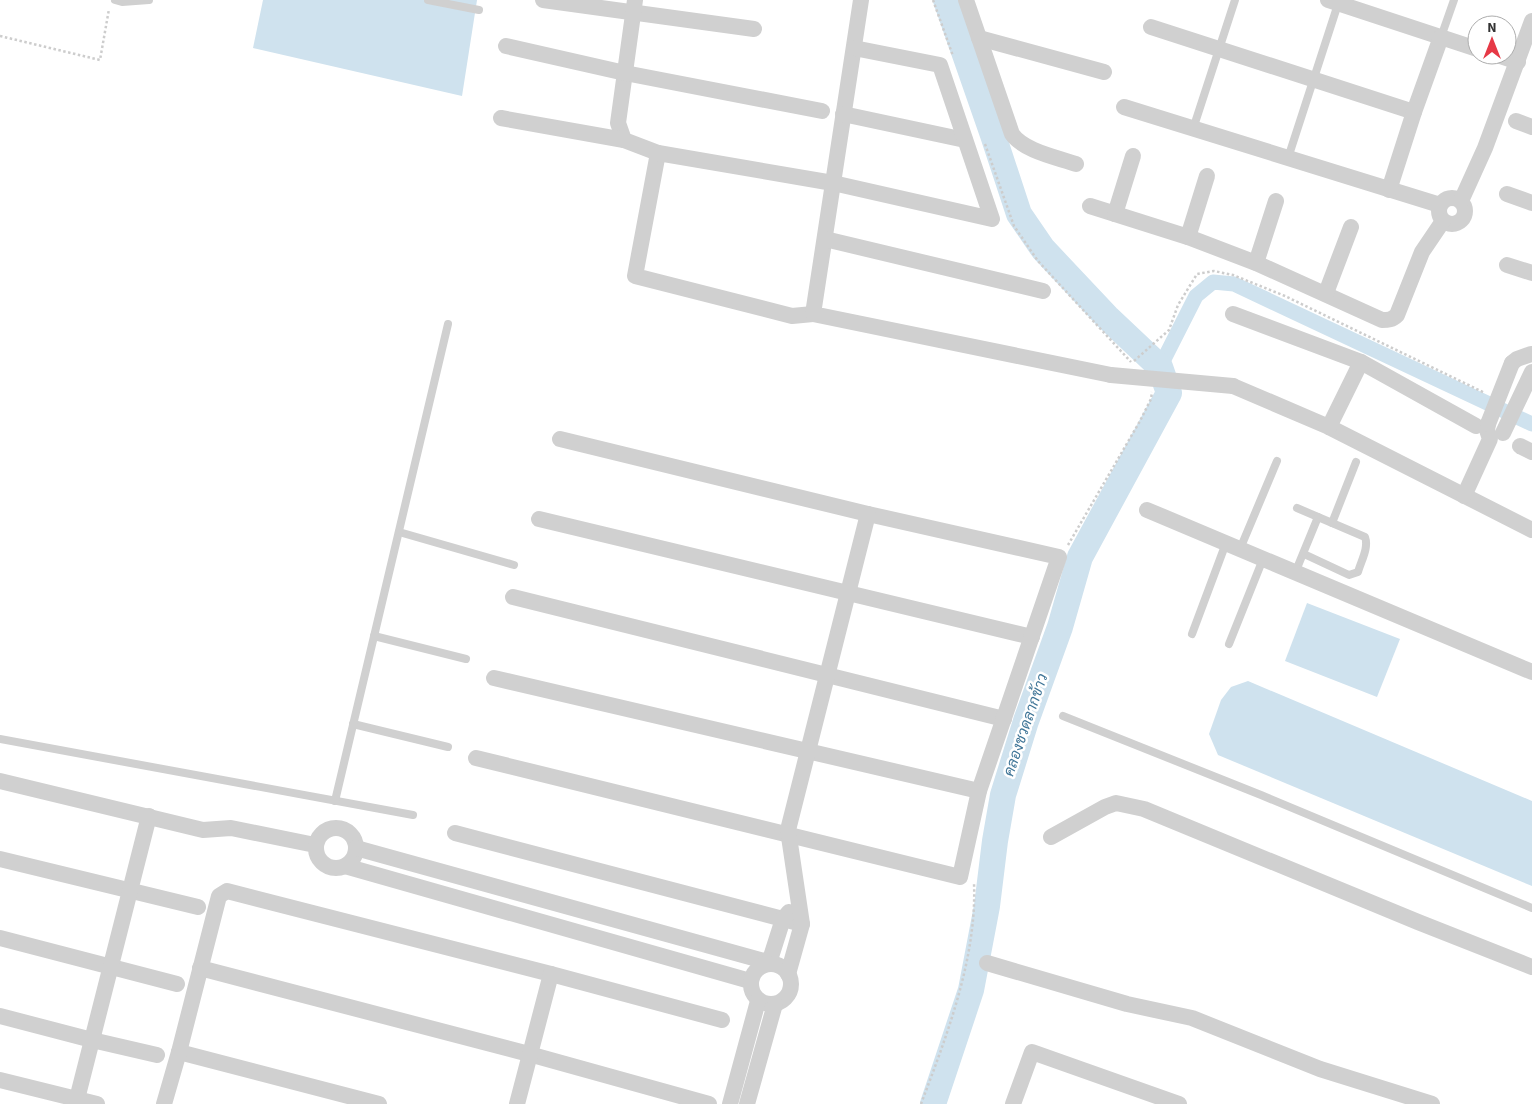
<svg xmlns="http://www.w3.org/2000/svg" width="1532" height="1104" font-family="'Source Sans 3',Sarabun,sans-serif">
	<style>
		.water { fill: #cfe2ee }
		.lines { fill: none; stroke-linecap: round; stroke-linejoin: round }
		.canal { stroke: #cfe2ee; stroke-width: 15 }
		.river { stroke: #cfe2ee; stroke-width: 26 }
		.path { stroke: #cdcdcd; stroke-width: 2.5; stroke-dasharray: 2.5 2.5; stroke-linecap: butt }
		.service { stroke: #d0d0d0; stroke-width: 8 }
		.minor { stroke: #d0d0d0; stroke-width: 16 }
		.minor-bridge { stroke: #d0d0d0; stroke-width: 16 }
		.labels { text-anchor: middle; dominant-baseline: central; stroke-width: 5; stroke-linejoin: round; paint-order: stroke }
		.water-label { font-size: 15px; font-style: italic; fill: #3f7597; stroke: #fff }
	</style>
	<rect width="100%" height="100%" fill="#fff"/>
	<g class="water">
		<path d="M263,0H477L462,96L253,48Z"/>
		<path d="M1307,603L1400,639L1377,697L1285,661Z"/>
		<path d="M1248,681L1532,801V886L1218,755L1209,734L1221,700L1231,687Z"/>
	</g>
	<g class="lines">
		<path class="canal" d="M1160,367L1196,296L1213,282L1234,284L1532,424"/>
		<path class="river" d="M933,1104L971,990L987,906L995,841L1003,795L1026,721L1060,627L1080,557L1169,393L1160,367L1107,317L1043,249L1019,214L993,135L946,0"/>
		<g class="path">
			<path d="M933,0L953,56"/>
			<path d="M0,36L100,60L109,9"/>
			<path d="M985,144L1014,226L1038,261L1131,362"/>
			<path d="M1134,361L1169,330L1178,305L1197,274L1214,271L1233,275L1285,296L1485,393"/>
			<path d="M1068,545L1140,421L1151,399L1152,392"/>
			<path d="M921,1104C947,1035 977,958 974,883"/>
		</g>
		<g class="service">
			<path d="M115,0L122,2L149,0"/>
			<path d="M428,0L479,10"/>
			<path d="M1441,37L1454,0"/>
			<path d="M1193,129L1235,0"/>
			<path d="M1288,158L1338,4"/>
			<path d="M1297,508L1365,537C1369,548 1361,561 1358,572L1349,575L1304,554"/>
			<path d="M1332,523L1356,462"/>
			<path d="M399,532L514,565"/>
			<path d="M1240,549L1277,461"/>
			<path d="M1295,573L1318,517"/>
			<path d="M1192,634L1226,543"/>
			<path d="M374,636L466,659"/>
			<path d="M1229,644L1263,559"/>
			<path d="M1063,716L1261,795L1532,908"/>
			<path d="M353,724L448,747"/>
			<path d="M0,739L413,815"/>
			<path d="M335,801L448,324"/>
		</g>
		<g class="minor">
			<path d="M543,0L754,29"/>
			<path d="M635,0L618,123L624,140L658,153L635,276L792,316L813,314"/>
			<path d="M861,0L813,314L1111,375"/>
			<path d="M966,0L1012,134C1024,151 1056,157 1076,164"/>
			<path d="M1328,0L1477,49"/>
			<path d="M1151,27L1414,112"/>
			<path d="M979,38L1104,72"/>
			<path d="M506,46L625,73L822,111"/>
			<path d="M1497,55L1518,62"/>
			<path d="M1124,107L1440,205"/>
			<path d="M843,114L965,140"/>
			<path d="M501,118L624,140"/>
			<path d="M1516,121L1532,127"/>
			<path d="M658,153L833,183L992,219L940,65L854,48"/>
			<path d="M1389,190L1414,112L1441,37"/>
			<path d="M1507,194L1532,203"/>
			<circle cx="1452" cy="211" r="13"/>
			<path d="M1461,201L1485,148L1532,21"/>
			<path d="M1090,206L1188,237L1256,263L1382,320C1388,320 1392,320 1397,315L1422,252L1443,221"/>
			<path d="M1115,214L1133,156"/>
			<path d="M1188,237L1207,176"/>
			<path d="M825,239L1043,291"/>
			<path d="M1256,263L1276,201"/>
			<path d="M1507,265L1532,273"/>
			<path d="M1326,293L1351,227"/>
			<path d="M1233,314L1361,362L1476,426"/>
			<path d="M1512,363L1517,359L1531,354"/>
			<path d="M1233,386L1329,427L1532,530"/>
			<path d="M1329,427L1361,362"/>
			<path d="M1520,446L1532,452"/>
			<path d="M1464,496L1490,439L1487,430L1488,424"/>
			<path d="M1147,510L1532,672"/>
			<path d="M539,519L1032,637"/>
			<path d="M513,597L1004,719"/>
			<path d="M494,678L979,791"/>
			<path d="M476,758L960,877L979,791L1059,557L868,514L560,439"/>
			<path d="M0,781L203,830L231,828L315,845"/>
			<circle cx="336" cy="848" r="20"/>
			<path d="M455,833L802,924"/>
			<path d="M1051,837L1105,807L1116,803L1144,809L1418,922L1532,967"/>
			<path d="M356,848L775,964"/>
			<path d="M0,859L198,907"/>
			<path d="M345,866L750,981"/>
			<path d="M0,938L177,984"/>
			<path d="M769,963L783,919L789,912"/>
			<path d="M987,963L1127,1004L1192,1018L1320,1069L1432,1104"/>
			<circle cx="771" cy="984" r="20"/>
			<path d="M200,968L529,1054L709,1104"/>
			<path d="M788,974L802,924L788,830L868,514"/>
			<path d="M0,1016L92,1040L157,1055"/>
			<path d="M179,1052L379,1104"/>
			<path d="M0,1080L97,1104"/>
			<path d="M77,1099L149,816"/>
			<path d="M164,1104L179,1052L219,896L227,891L551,974L722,1020"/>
			<path d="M517,1104L551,974"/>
			<path d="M730,1104L758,1001"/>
			<path d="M747,1104L775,1004"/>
			<path d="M1013,1104L1032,1052L1179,1104"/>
		</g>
		<g class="minor-bridge">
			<path d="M1111,375L1233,386"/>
			<path d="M1488,424L1512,363"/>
			<path d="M1503,433L1532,372"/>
		</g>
	</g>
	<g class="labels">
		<g class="water-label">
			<text transform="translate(1026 725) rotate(-71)">คลองชวดลากข้าว</text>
		</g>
	</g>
	<g transform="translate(1492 40)"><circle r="24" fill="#ffffff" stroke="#adadad"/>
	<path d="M0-4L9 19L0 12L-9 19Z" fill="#e63946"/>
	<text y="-8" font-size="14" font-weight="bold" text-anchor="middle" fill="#333333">N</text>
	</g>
</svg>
